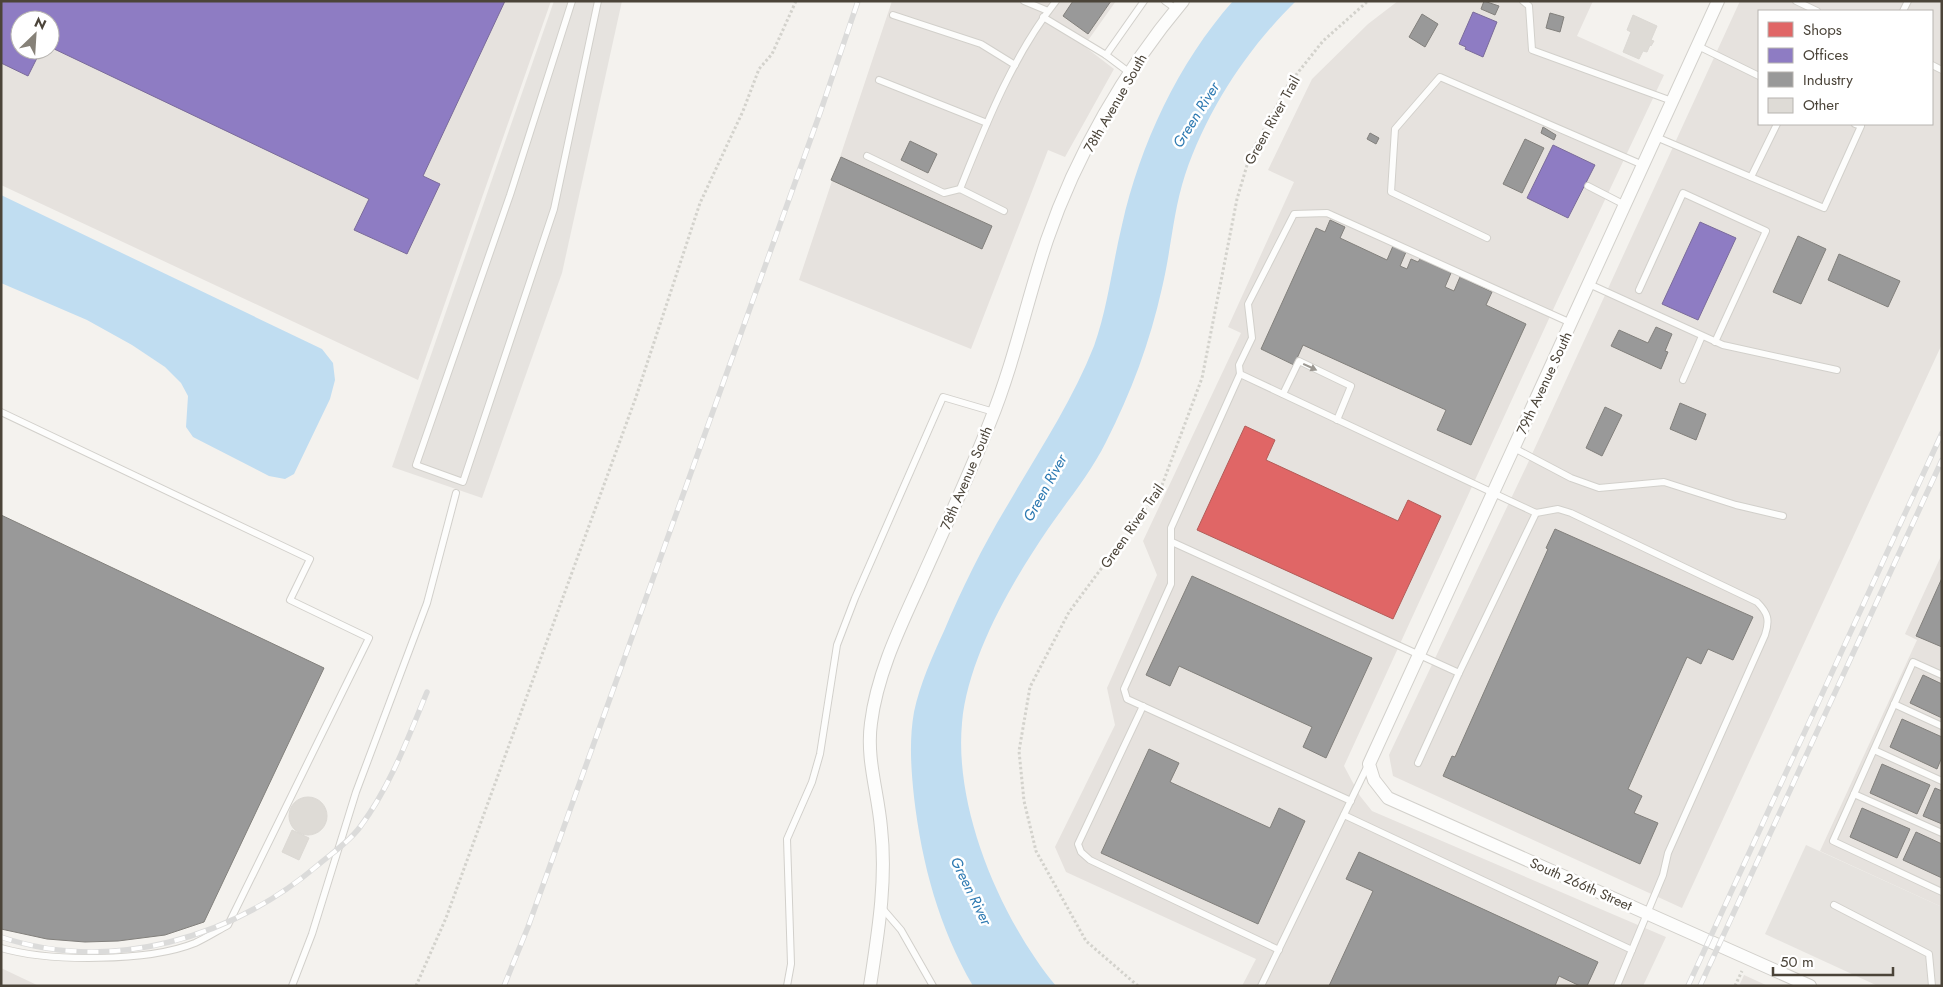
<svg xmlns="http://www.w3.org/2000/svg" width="1943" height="987" font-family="Jost,sans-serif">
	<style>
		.industrial { fill: #e6e2de; fill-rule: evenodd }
		.parking { fill: #e6e3df }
		.water { fill: #c0ddf1 }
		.shops { fill: #e06666; stroke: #b35c58 }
		.offices { fill: #8e7cc3; stroke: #7a6b9a }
		.industry { fill: #999; stroke: #82807c }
		.building { fill: #dedbd6; stroke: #dcd9d4 }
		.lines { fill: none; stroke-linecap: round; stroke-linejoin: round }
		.lane-casing { stroke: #d2d0cb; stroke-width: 8 }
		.street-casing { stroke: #d2d0cb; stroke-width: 14 }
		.path { stroke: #d3d2cc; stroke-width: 3; stroke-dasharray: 2.5 2.5; stroke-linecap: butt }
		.lane { stroke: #fdfdfc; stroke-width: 6 }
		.street { stroke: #fdfdfc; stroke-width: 12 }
		.rail-casing { stroke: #dbdbda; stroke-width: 5.5 }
		.rail { stroke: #fff; stroke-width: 4; stroke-dasharray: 11; stroke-linecap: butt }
		.oneway { fill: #9b9791 }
		.labels { text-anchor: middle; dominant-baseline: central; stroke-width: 5; stroke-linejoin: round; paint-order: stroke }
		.street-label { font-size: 14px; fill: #4b4439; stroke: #fff }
		.water-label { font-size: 15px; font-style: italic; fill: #2e7ab2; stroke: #fff }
	</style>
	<rect width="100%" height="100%" fill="#f4f2ee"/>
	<g class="industrial">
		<path d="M1,1H551L418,380L1,185ZM20,20H50V50H20Z"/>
		<path d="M892,1H1116L1084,46L1114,69L1065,157L1048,150L971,349L799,280Z"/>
		<path d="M1398,1H1593L1577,36L1664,75L1558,299L1344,766L1360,796L1372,811L1666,937L1643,986H1242L1256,959L1066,872L1055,847L1115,725L1107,688L1157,575L1143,541L1241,333L1228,327L1294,182L1268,170L1312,79L1368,24Z"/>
		<path d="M1740,1H1942V344L1682,908L1393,776L1389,755L1527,465ZM1759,11H1932V124H1759Z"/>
		<path d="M1942,554V907L1820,851L1917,640L1905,634Z"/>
		<path d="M1,968L39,986H1Z"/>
		<path d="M1744,975L1768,986H1739Z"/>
	</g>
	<g class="parking">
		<path d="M554,1H622L562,273L482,498L392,467Z"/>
		<path d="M1806,845L1942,907V986H1878L1765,934Z"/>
	</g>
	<g class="water">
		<path d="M1233,1H1296C1247,49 1207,110 1185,175C1173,212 1171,251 1162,288C1150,342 1131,393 1106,442C1090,474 1068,500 1048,529C1012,582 968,657 962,723C954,810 1001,919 1056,986H973C939,927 922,865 914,797C911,769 909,740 914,712C920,684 932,657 944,631C962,588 983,546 1007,506C1037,454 1072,402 1094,346C1108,307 1112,266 1122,225C1140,145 1178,63 1233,1Z"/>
		<path d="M1,195L322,349L333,363L335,380L330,399L294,474L285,479L269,476L193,437L186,427L188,396L181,383L165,367L132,345L87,320L1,283Z"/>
	</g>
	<path class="shops" d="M1245,426L1275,440L1266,460L1398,521L1408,500L1441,516L1393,619L1197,530Z"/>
	<g class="offices">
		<path d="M1,1H505L423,176L440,184L407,254L354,230L369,199L50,47V20H20V50H41L28,76L1,63Z"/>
		<path d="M1473,12L1497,22L1483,57L1465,49L1466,47L1459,44Z"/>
		<path d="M1553,145L1595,165L1568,218L1527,198Z"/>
		<path d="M1700,222L1736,238L1698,320L1662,304Z"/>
	</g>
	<g class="industry">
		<path d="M1073,1H1111L1088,34L1063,16Z"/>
		<path d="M1484,1L1499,6L1495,15L1481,9Z"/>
		<path d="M1550,13L1564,17L1560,32L1546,28Z"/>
		<path d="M1422,14L1438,24L1425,47L1409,37Z"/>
		<path d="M1543,127L1556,135L1554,140L1541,133Z"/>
		<path d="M1370,133L1379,138L1376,144L1367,139Z"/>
		<path d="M1525,139L1544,148L1522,193L1503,184Z"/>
		<path d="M910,141L937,154L928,173L901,160Z"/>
		<path d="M841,157L992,226L982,249L831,180Z"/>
		<path d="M1330,220L1345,227L1340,238L1387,260L1393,246L1406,252L1400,266L1407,269L1411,259L1418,262L1420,259L1451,273L1445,287L1454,291L1460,277L1492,292L1486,305L1526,324L1471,445L1437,430L1446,410L1303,345L1294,365L1261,349L1316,228L1325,232Z"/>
		<path d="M1798,236L1826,249L1801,304L1773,292Z"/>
		<path d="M1839,254L1900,281L1888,307L1828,280Z"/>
		<path d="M1656,327L1672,334L1665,351L1668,352L1661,369L1611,346L1619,330L1648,343Z"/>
		<path d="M1680,403L1706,414L1696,440L1670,429Z"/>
		<path d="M1605,407L1622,415L1602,456L1586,448Z"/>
		<path d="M1,515L324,668L204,922L165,935L118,941L85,942L47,939L1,929Z"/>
		<path d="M1555,529L1753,617L1733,660L1708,649L1701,664L1687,657L1628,789L1642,796L1634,813L1658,823L1640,864L1443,776L1452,756L1455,757L1548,549L1546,548Z"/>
		<path d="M1192,576L1372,658L1326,758L1303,747L1312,727L1179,666L1170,686L1146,675Z"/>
		<path d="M1942,578V647L1916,636Z"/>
		<path d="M1923,675L1942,684V718L1910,703Z"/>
		<path d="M1902,719L1942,737V757L1937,769L1890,747Z"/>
		<path d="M1149,749L1179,763L1170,782L1270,828L1279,808L1305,821L1258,924L1101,853Z"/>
		<path d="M1882,764L1930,785L1917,814L1870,793Z"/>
		<path d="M1935,788L1942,791V824L1923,816Z"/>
		<path d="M1862,808L1910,829L1897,858L1850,837Z"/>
		<path d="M1916,832L1942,844V878L1903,860Z"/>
		<path d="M1359,852L1598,962L1587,986H1580L1559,976L1555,986H1329L1373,891L1346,879Z"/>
	</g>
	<g class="building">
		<path d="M1633,15L1657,26L1651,40L1654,41L1651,46L1650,45L1647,52L1643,51L1639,59L1623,52L1631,32L1627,30Z"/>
		<circle cx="308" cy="816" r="19"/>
		<path d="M292,830L309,838L299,860L282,852Z"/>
	</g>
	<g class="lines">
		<g class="lane-casing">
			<g id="lane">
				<path d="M572,1L510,195L416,465L463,482L554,209L598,1"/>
				<path d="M1024,1L1048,11"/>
				<path d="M1165,1L1176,9"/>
				<path d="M1523,1L1529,6L1532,50L1672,101"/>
				<path d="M1796,1L1817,11"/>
				<path d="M1903,11L1908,1"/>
				<path d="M893,15L981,44L1015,65"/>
				<path d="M1043,17L1106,55"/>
				<path d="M1698,46L1759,76"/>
				<path d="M1932,65L1942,70"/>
				<path d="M1130,73L1106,55L1144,1"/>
				<path d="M879,80L987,123"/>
				<path d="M1656,137L1824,208L1861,126L1855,124"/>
				<path d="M867,156L944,193L960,189L1004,211"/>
				<path d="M1751,177L1777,124"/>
				<path d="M1588,186L1625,205"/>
				<path d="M960,189C986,124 1012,57 1056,1"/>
				<path d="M1487,238L1391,192L1395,129L1440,77L1643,165"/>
				<path d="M1589,284L1723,345L1837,370"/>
				<path d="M1639,290L1683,193L1766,231L1715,342"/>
				<path d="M1240,374L1536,513L1558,509L1571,513L1757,602C1768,613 1770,620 1765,635L1668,853L1663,875L1617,986"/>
				<path d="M1683,380L1702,336"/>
				<path d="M1283,394L1299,361L1351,386L1337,420"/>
				<path d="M1,412L310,559L290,600L369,638L228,925C217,931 206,938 195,943C148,962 49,962 1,948"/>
				<path d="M1514,448L1571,478L1599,488L1664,482L1736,505L1783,516"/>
				<path d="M1172,542L1459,673L1536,513"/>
				<path d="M1942,675L1913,662L1833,841L1942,892"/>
				<path d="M1894,704L1942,726"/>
				<path d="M1143,706L1078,844L1081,852L1090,860L1279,950"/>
				<path d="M1874,750L1942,781"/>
				<path d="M1418,763L1459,673"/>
				<path d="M1854,794L1942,833"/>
				<path d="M1351,801L1127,699L1124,689L1171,584V528L1240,374L1239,365L1252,338L1248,304L1294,214L1327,213L1571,323"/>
				<path d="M1344,815L1632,950"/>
				<path d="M1834,905L1929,954L1932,986"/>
				<path d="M882,908L901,930L933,986"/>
				<path d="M292,986L312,934L356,792L427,603L456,493"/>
				<path d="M787,986L791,964L787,839L812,782L820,754L837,645L855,598L943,397L994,412"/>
				<path d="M1261,986L1368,765"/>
			</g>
		</g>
		<g class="street-casing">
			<g id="street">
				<path d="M1718,1L1369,764L1374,780L1388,798L1810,986"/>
				<path d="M870,986C878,933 887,881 881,828C878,792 866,759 871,723C877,674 900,627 920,583C944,529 969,476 990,422C1014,363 1027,300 1047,240C1076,155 1125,70 1183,1"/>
			</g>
		</g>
		<g class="path">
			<path d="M416,986L446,918L636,397L700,203L743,111L759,69L772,54L796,1"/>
			<path d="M1138,986L1086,941L1036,851L1024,801L1019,751L1030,687L1069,612L1161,488L1202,378L1237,199L1250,155L1288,85L1323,41L1368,1"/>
			<path d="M1735,986L1742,971"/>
		</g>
		<use href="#lane" class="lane"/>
		<use href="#street" class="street"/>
		<g class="rail-casing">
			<g id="rail">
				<path d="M1,937C111,974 232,938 318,865C332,853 349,842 360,827C390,787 408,738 427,692"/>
				<path d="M504,986L528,927L820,113L858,1"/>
				<path d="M1688,986L1942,433"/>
				<path d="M1700,986L1942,460"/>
			</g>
		</g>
		<use href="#rail" class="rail"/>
	</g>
	<defs><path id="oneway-solid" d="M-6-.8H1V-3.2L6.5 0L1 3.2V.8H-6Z" transform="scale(1.25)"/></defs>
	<use class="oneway" href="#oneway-solid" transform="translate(1310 367) rotate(25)"/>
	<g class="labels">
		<g class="street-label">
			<text transform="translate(1115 103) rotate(-60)">78th Avenue South</text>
			<text transform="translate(1272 120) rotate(-61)">Green River Trail</text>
			<text transform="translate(1544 383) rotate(-65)">79th Avenue South</text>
			<text transform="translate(966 478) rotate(-67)">78th Avenue South</text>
			<text transform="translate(1132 526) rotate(-55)">Green River Trail</text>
			<text transform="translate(1581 884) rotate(24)">South 266th Street</text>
		</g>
		<g class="water-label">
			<text transform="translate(1196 115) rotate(-58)">Green River</text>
			<text transform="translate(1045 488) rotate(-61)">Green River</text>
			<text transform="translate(971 891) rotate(64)">Green River</text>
		</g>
	</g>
	<rect width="1943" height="987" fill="none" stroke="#4b4439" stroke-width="5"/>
	<rect x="1758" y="10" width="175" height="115" fill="#ffffff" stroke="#b7b4b0"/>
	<rect x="1768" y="22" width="25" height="15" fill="#e06666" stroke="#b7b4b0"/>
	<text x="1803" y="35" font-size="15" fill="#4b4439">Shops</text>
	<rect x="1768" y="48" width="25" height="15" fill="#8e7cc3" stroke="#b7b4b0"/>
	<text x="1803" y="60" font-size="15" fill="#4b4439">Offices</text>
	<rect x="1768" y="72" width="25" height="15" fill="#999999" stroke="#b7b4b0"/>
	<text x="1803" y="85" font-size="15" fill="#4b4439">Industry</text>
	<rect x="1768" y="98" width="25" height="15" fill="#dedbd6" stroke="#b7b4b0"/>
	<text x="1803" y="110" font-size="15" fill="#4b4439">Other</text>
	<g transform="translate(35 35) rotate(25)"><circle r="24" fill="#ffffff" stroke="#b7b4b0"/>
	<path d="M0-4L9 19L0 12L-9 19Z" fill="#868178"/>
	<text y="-8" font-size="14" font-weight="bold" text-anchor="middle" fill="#4b4439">N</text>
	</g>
	<path d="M1773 967v8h120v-8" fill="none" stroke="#4b4439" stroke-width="2.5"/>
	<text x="1780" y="967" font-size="15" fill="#4b4439" stroke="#ffffff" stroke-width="4" paint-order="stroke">50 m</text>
</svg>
